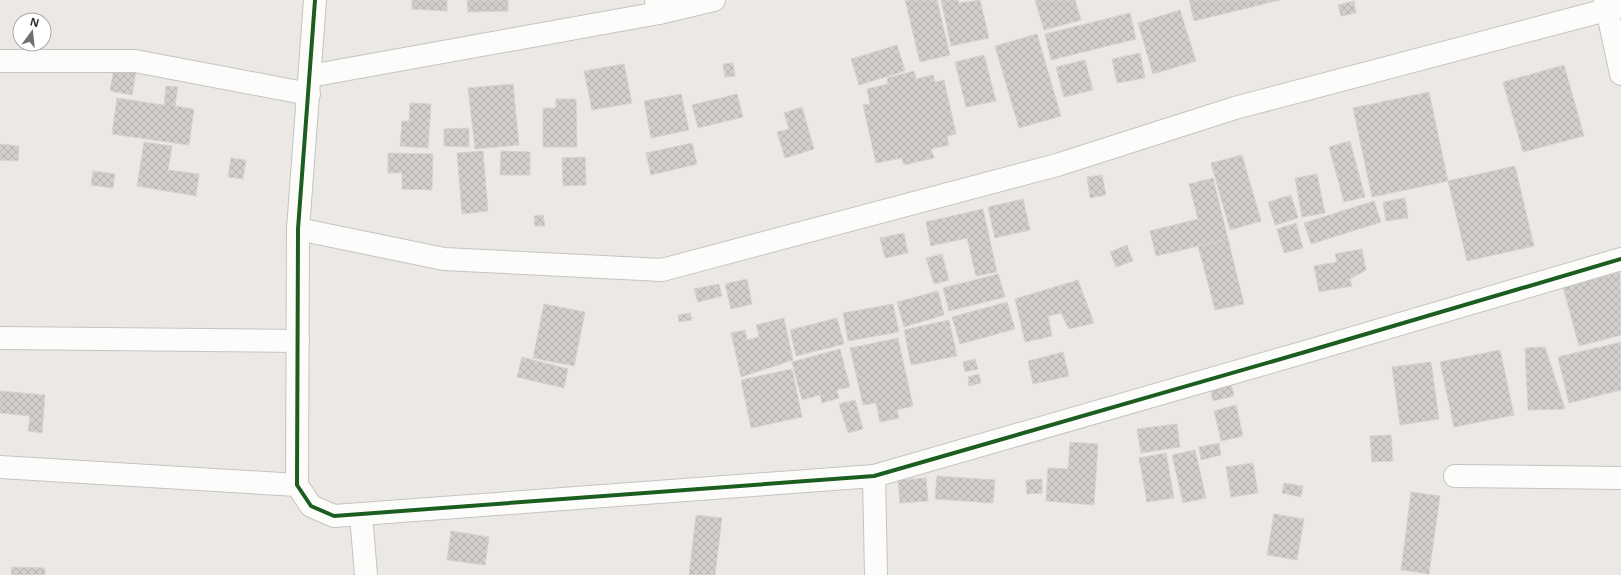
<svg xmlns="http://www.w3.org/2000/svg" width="1621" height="575" font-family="'Open Sans',sans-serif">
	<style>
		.building { fill: url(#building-cross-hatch); stroke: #d7d4d0 }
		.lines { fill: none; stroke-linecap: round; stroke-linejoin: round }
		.minor-casing { stroke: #c5c4c5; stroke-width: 24 }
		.minor { stroke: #fcfcfb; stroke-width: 22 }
		.cycleway-casing { stroke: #fff; stroke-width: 6 }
		.cycleway { stroke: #1b5e20; stroke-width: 4 }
	</style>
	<defs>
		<pattern id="building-cross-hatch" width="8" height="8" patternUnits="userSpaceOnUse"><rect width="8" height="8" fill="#d1cecb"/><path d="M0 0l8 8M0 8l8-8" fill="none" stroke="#b4b1af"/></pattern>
	</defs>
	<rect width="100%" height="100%" fill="#ece8e4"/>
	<g class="building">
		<path d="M412,0H447V11L412,9Z"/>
		<path d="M467,0H508V11L468,12Z"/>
		<path d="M905,0H937L950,55L920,62Z"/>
		<path d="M941,0H958L959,3L980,0L989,38L951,46Z"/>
		<path d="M1035,0H1075L1081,20L1044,30Z"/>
		<path d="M1189,0H1280L1194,21Z"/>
		<path d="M1354,1L1356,13L1341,16L1338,5Z"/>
		<path d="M1180,10L1196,61L1153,74L1138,23Z"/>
		<path d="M1130,13L1136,39L1051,60L1045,34Z"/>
		<path d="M1037,34L1061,116L1019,128L995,46Z"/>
		<path d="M897,45L905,71L859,85L851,59Z"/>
		<path d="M1140,53L1145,78L1117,83L1112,59Z"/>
		<path d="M984,55L996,101L966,107L955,62Z"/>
		<path d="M1085,60L1093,90L1064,97L1056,67Z"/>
		<path d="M733,63L735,76L725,77L723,64Z"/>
		<path d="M624,64L632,103L592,110L584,71Z"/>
		<path d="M1564,65L1584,136L1523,152L1503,82Z"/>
		<path d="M114,68L136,72L132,95L110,91Z"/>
		<path d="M914,71L916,79L933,75L935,82L944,80L956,134L947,136L949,145L931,149L934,158L904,165L902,158L876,163L863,105L870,104L867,89L888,84L887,78Z"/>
		<path d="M513,84L519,145L475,149L468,88Z"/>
		<path d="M166,86L178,87L175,106L194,109L189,145L112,134L117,98L164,105Z"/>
		<path d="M1429,92L1448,181L1372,197L1353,108Z"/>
		<path d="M681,94L689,130L651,138L644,101Z"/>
		<path d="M737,94L743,117L698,128L692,105Z"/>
		<path d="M556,99H576L577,147H543V108H556Z"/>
		<path d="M410,103L431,104L428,148L400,146L402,121H409Z"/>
		<path d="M802,107L814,149L785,158L777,132L789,129L784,113Z"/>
		<path d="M469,128V147L444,146V129Z"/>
		<path d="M1350,141L1365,197L1344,202L1329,147Z"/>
		<path d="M144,142L172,146L168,170L199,174L196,196L137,186Z"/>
		<path d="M692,143L697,164L651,175L646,153Z"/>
		<path d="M0,144L19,146L18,161L0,160Z"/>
		<path d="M483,151L488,211L462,214L457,153Z"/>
		<path d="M501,151L530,152V175H500Z"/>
		<path d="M388,153L433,154L432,190L402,189V173H388Z"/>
		<path d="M1242,155L1261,221L1230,230L1211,163Z"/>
		<path d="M585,157L586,185L563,186L562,158Z"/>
		<path d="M231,158L246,160L243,179L228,177Z"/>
		<path d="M1515,166L1534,246L1467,261L1448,181Z"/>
		<path d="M93,171L115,174L113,188L91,185Z"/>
		<path d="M1317,174L1325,213L1302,217L1295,178Z"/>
		<path d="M1102,175L1106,195L1090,198L1087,177Z"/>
		<path d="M1213,178L1228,239L1156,256L1150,231L1198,219L1189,184Z"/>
		<path d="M1291,195L1298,218L1275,225L1268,202Z"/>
		<path d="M1405,198L1408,218L1386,221L1383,202Z"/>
		<path d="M1023,199L1030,230L995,238L988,207Z"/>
		<path d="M1374,201L1381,222L1311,244L1304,223Z"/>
		<path d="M983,209L997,272L976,276L967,238L931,246L926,222Z"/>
		<path d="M543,215L545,226H535L534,216Z"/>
		<path d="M1296,223L1303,248L1284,253L1277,229Z"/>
		<path d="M904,233L908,253L885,258L880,238Z"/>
		<path d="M1228,239L1244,304L1215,310L1198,246Z"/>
		<path d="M1127,245L1133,261L1116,267L1110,252Z"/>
		<path d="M1362,249L1366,270L1350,279L1352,286L1319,292L1314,266L1337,262L1335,254Z"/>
		<path d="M942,254L949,280L934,284L926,258Z"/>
		<path d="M1620,272L1621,335L1579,346L1563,287Z"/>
		<path d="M998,274L1005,297L949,311L943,288Z"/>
		<path d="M747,279L752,304L731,309L725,284Z"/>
		<path d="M1078,280L1094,323L1069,329L1061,313L1048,316L1052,336L1025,342L1015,299Z"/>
		<path d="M719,284L722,296L698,302L694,289Z"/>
		<path d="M938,291L944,315L904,327L897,302Z"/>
		<path d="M1007,302L1015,329L960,344L952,317Z"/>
		<path d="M544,304L585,312L574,366L533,358Z"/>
		<path d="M893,304L899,332L848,341L843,313Z"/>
		<path d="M690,313L692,320L679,322L678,315Z"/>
		<path d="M784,318L793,360L741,377L731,333L745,330L747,340L759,337L756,325Z"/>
		<path d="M837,318L844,344L796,356L790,330Z"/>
		<path d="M949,320L957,356L911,365L904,330Z"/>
		<path d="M898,338L913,406L897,410L899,418L880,422L876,403L863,405L850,348Z"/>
		<path d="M1621,342V390L1569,403L1558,357Z"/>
		<path d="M1545,347L1565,409L1528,410L1525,348Z"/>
		<path d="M840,349L850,387L837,390L839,398L822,403L820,395L802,400L792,362Z"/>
		<path d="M1500,350L1514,415L1454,427L1440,362Z"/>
		<path d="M1063,352L1069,376L1033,384L1028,361Z"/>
		<path d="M522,357L568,369L564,388L517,377Z"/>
		<path d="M975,359L978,369L965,372L963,362Z"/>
		<path d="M1431,362L1439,419L1400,425L1392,367Z"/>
		<path d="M792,369L802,417L751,428L741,380Z"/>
		<path d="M979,374L981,383L969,386L968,377Z"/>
		<path d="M1231,383L1234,396L1213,401L1210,388Z"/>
		<path d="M0,391L45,395L42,433L28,431L30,416L0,413Z"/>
		<path d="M855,400L863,429L848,433L839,404Z"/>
		<path d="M1236,405L1243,436L1221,441L1214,411Z"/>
		<path d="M1177,424L1180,447L1141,453L1137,429Z"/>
		<path d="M1391,435L1393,461L1372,462L1370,436Z"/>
		<path d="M1070,442L1098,444L1094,505L1046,501L1048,468L1068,469Z"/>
		<path d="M1219,443L1221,455L1201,460L1199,447Z"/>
		<path d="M1195,450L1206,498L1183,503L1172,455Z"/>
		<path d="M1166,453L1174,498L1147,502L1139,458Z"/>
		<path d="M1253,463L1258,493L1231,497L1226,467Z"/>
		<path d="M937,476L995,480L993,503L935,499Z"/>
		<path d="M926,478L928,501L900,503L898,480Z"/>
		<path d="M1042,479V493L1027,494L1026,480Z"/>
		<path d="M1284,483L1303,486L1301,497L1282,493Z"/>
		<path d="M1411,492L1440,496L1429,574L1401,570Z"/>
		<path d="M1274,514L1304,519L1297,560L1267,555Z"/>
		<path d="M696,515L722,518L715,575H689Z"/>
		<path d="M451,531L489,537L485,565L447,560Z"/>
		<path d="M12,567L45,568V575H11Z"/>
	</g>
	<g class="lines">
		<g class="minor-casing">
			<g id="minor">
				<path d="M315,0L298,229L297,485L311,506L334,516L874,476L1305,352L1621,259"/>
				<path d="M656,0L659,13L714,0"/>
				<path d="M1605,0L1621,74"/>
				<path d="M0,61H135L309,94"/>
				<path d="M310,76L659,13"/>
				<path d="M298,229L444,259L662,270L1057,165L1235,108L1621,6"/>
				<path d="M0,338L298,341"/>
				<path d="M0,467L297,485"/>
				<path d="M874,476L876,575"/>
				<path d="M1455,476L1621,478"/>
				<path d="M361,515L366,575"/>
			</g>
		</g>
		<use href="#minor" class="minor"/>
		<g class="cycleway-casing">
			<path id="cycleway" d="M315,0L298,229L297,485L311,506L334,516L874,476L1305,352L1621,259"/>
		</g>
		<use href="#cycleway" class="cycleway"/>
	</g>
	<g transform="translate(32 32) rotate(15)"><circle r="19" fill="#ffffff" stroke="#ababab"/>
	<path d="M0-3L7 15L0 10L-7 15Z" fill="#706f6e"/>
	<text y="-6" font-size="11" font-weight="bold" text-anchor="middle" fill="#2e2e2e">N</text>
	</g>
</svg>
